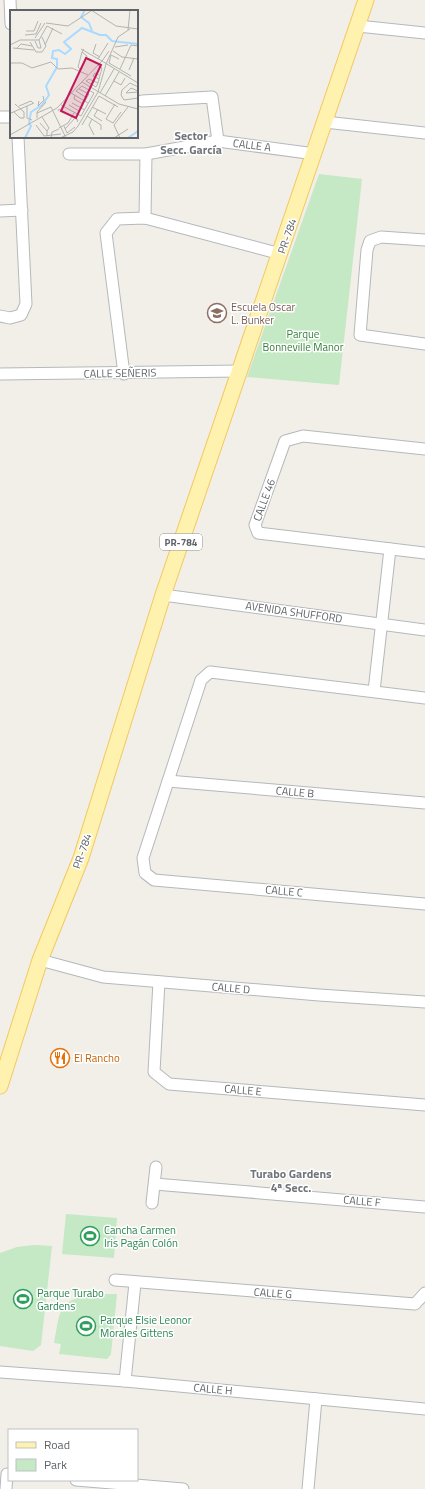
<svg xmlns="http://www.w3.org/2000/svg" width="425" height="1489" font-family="'Titillium Web',sans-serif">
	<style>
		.green { fill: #c5e8c5 }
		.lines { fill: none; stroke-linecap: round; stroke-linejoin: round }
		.minor-casing { stroke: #b5b8bc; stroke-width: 13 }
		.major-casing { stroke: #f2c960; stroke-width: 17 }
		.minor { stroke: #fff; stroke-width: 11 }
		.major { stroke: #fff2af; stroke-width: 15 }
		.labels { text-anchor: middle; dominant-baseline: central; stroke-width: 3; stroke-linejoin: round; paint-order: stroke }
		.shield { fill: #fff; stroke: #8f9295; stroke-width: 1 }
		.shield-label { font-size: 10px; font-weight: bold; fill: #5f6368 }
		.street-label { font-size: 11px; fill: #5f6368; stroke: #fff }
		.education-label { font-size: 11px; fill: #785e54; stroke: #fff; text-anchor: start }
		.park-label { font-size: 11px; fill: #348238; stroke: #fff }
		.food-label { font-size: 11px; fill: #c56008; stroke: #fff; text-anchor: start }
		.leisure-label { font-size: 11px; fill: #27864d; stroke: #fff; text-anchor: start }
		.neighbourhood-label { font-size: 12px; font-weight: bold; fill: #70757a; stroke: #fff }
		.inset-river { fill: none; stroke: #aadaff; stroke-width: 2 }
		.inset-road { fill: none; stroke: #b3b3b1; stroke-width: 1 }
		.view { fill: #c2185b; fill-opacity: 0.15; stroke: #c2185b; stroke-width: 2 }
		.inset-edge { fill: none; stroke: #5f6368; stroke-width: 2 }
	</style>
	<rect width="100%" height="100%" fill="#f1efe8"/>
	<g class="green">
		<path d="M319,174L362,179L339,385L247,377Z"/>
		<path d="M66,1214L117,1218L114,1258L62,1254Z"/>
		<path d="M34,1245L52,1246L41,1345L33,1351L0,1346V1253L17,1247Z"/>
		<path d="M89,1294H117L111,1354L107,1359L59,1354L61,1344L54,1343C60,1314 56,1302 89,1294Z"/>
	</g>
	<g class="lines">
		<g class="minor-casing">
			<g id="minor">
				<path d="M10,0L11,24"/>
				<path d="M358,26L425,33"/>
				<path d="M142,101L212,97L218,141"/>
				<path d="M0,117H11"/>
				<path d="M325,122L425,133"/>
				<path d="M69,154H146L218,141L315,154"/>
				<path d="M0,211L22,210"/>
				<path d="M145,218L146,154"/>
				<path d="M425,240L381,237L370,241L367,250L360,335L425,344"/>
				<path d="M0,316L10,318L21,315L26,304L18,137"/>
				<path d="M0,374L241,371"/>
				<path d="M124,374L106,233L117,219L145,218L281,254"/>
				<path d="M425,449L303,436L285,441L255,525L258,533L425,553"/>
				<path d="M163,595L425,630"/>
				<path d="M374,691L390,549"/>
				<path d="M425,698L210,672L201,680L143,858L145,873L154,880L425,904"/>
				<path d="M168,781L425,803"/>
				<path d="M40,960L103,977L319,995L425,1002"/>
				<path d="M159,982L154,1072L169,1084L425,1105"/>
				<path d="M155,1184L425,1207"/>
				<path d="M152,1203L156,1167"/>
				<path d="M115,1280L415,1304L425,1293"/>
				<path d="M0,1372L125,1381L425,1409"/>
				<path d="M125,1381L135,1283"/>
				<path d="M76,1480L183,1489"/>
				<path d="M6,1489L7,1474"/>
				<path d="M308,1489L316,1399"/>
			</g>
		</g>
		<g class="major-casing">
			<path id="major" d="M0,1086L40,960L81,858L163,595L366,0"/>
		</g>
		<use href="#minor" class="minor"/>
		<use href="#major" class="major"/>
	</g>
	<defs>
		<g id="school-ring" transform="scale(1)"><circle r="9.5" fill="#fff" stroke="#8d6e63" stroke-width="1.5"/><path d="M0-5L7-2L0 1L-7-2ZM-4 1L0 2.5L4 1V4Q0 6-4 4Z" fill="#8d6e63"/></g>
		<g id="restaurant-ring" transform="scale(1)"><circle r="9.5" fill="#fff" stroke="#e8710a" stroke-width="1.5"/><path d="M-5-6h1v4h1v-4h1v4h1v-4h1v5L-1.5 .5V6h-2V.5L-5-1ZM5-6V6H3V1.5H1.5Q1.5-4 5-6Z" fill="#e8710a"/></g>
		<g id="stadium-ring" transform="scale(1)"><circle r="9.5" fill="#fff" stroke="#2e9e5b" stroke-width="1.5"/><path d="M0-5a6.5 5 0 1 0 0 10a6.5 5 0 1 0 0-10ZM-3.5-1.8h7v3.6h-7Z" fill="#2e9e5b"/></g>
	</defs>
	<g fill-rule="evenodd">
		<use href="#school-ring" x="217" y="313"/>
		<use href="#restaurant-ring" x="60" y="1058"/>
		<use href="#stadium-ring" x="90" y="1236"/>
		<use href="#stadium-ring" x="23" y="1299"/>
		<use href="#stadium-ring" x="86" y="1326"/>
	</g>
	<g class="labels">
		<rect class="shield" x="160" y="534" width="42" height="16" rx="3"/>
		<g class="shield-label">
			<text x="181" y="542">PR-784</text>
		</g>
		<g class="street-label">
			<text transform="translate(252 145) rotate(7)">CALLE A</text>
			<text transform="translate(287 236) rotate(-71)">PR-784</text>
			<text transform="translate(120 373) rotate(-1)">CALLE SEÑERIS</text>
			<text transform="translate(264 500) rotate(-70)">CALLE 46</text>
			<text transform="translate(294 612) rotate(8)">AVENIDA SHUFFORD</text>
			<text transform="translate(295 792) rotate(5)">CALLE B</text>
			<text transform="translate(82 851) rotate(-71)">PR-784</text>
			<text transform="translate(284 891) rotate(5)">CALLE C</text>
			<text transform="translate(231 988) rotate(5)">CALLE D</text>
			<text transform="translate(243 1090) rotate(5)">CALLE E</text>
			<text transform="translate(362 1201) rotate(5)">CALLE F</text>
			<text transform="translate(273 1293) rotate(4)">CALLE G</text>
			<text transform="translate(213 1389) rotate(5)">CALLE H</text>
		</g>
		<g class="education-label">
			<text x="231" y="307">Escuela Oscar<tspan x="231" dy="13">L. Bunker</tspan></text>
		</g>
		<g class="park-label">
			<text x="303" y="334">Parque<tspan x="303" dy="13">Bonneville Manor</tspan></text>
		</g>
		<g class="food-label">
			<text x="74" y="1058">El Rancho</text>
		</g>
		<g class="leisure-label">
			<text x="104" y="1230">Cancha Carmen<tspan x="104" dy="13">Iris Pagán Colón</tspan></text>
			<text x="37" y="1293">Parque Turabo<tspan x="37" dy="13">Gardens</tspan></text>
			<text x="100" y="1320">Parque Elsie Leonor<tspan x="100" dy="13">Morales Gittens</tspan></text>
		</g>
		<g class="neighbourhood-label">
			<text x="191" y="135">Sector<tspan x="191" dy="14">Secc. García</tspan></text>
			<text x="291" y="1173">Turabo Gardens<tspan x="291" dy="14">4ª Secc.</tspan></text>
		</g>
	</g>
	<g transform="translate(10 10)">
		<rect width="128" height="128" fill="#f1efe8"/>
		<path class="inset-river" d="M75,0L71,7L79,13L82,21M15,128L21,116L19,113L21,102L32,95L39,85L36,76L47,57V49L42,48L43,41L49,40L55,44L61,39L54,32L72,18L90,25H96L102,31L128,34M118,128L128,121"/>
		<path class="inset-road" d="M81,0L106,16L128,19M36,13L58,16L81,1M118,20L120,0M16,21H24L28,11M15,25L26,24L31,13M25,28L35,13M25,31L28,38H31L29,30M20,32L26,42H32L36,36L32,27M86,34L83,43L90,47M0,35L10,30H29L37,16L52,24M35,35L43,18M105,37L118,35M3,38L24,40M7,38L11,34L22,36M71,39L92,51L99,41M103,41L112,47L128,49M72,42L77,46L71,60L68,57L72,42L74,39M88,49L98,33M109,49L101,45L99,53L121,66M0,53H12L22,58L41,52L48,59L62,58L78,65M96,54L108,27L120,19M110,59L121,35L128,36M119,60L124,48M89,69L83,66L85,63L89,65M104,71L111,75L115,68M72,72L109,94L128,99M88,73L79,69L76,71L86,77L88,73L90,65L92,58L88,55M128,77L120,73L112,80L111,85L114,90L128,88M69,79L79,84L75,91M128,81L121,78L116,83L128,82M61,83L78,93M90,83L104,59M65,85L64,89L73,94L71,98M95,86L109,62M29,91L28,96L34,90L33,86M62,93L75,100M5,94L14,102M51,95L71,106L84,83L72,76L66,81L77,88M59,95L69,101L71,98M9,96L21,91L23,93M17,96V108L22,110M82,97L96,104M88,99L84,106L92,111M48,101L49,99L68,110L67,112M4,102L10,108H14V102M1,103L24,93M27,103L41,97L56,128M77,106L91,115V120M32,107L39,118L37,121M27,108V102L36,92M82,109L79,115L84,125M96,109L103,113L111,102M96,109L105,94M30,113L37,121V126M26,115L34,126L51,124M72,115L89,86L108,97M54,116L57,123L65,117M49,118L58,113L64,103M55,119L65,108M0,125L47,98L92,51L128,73M41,128L42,122L49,119M50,128L63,122L68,116L88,82L96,54M104,128L118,119M110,128L104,115L118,97"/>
		<path class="view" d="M76,48L91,55L66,108L51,101Z"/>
		<rect width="128" height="128" class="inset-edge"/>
	</g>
	<rect x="8" y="1429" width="130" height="52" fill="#ffffff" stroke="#bfc1c3"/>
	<rect x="16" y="1442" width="20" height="6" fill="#fff2af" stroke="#bfc1c3"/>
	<text x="44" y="1449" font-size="12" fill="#5f6368">Road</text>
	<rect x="16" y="1459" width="20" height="12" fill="#c5e8c5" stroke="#bfc1c3"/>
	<text x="44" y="1469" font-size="12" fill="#5f6368">Park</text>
</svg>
